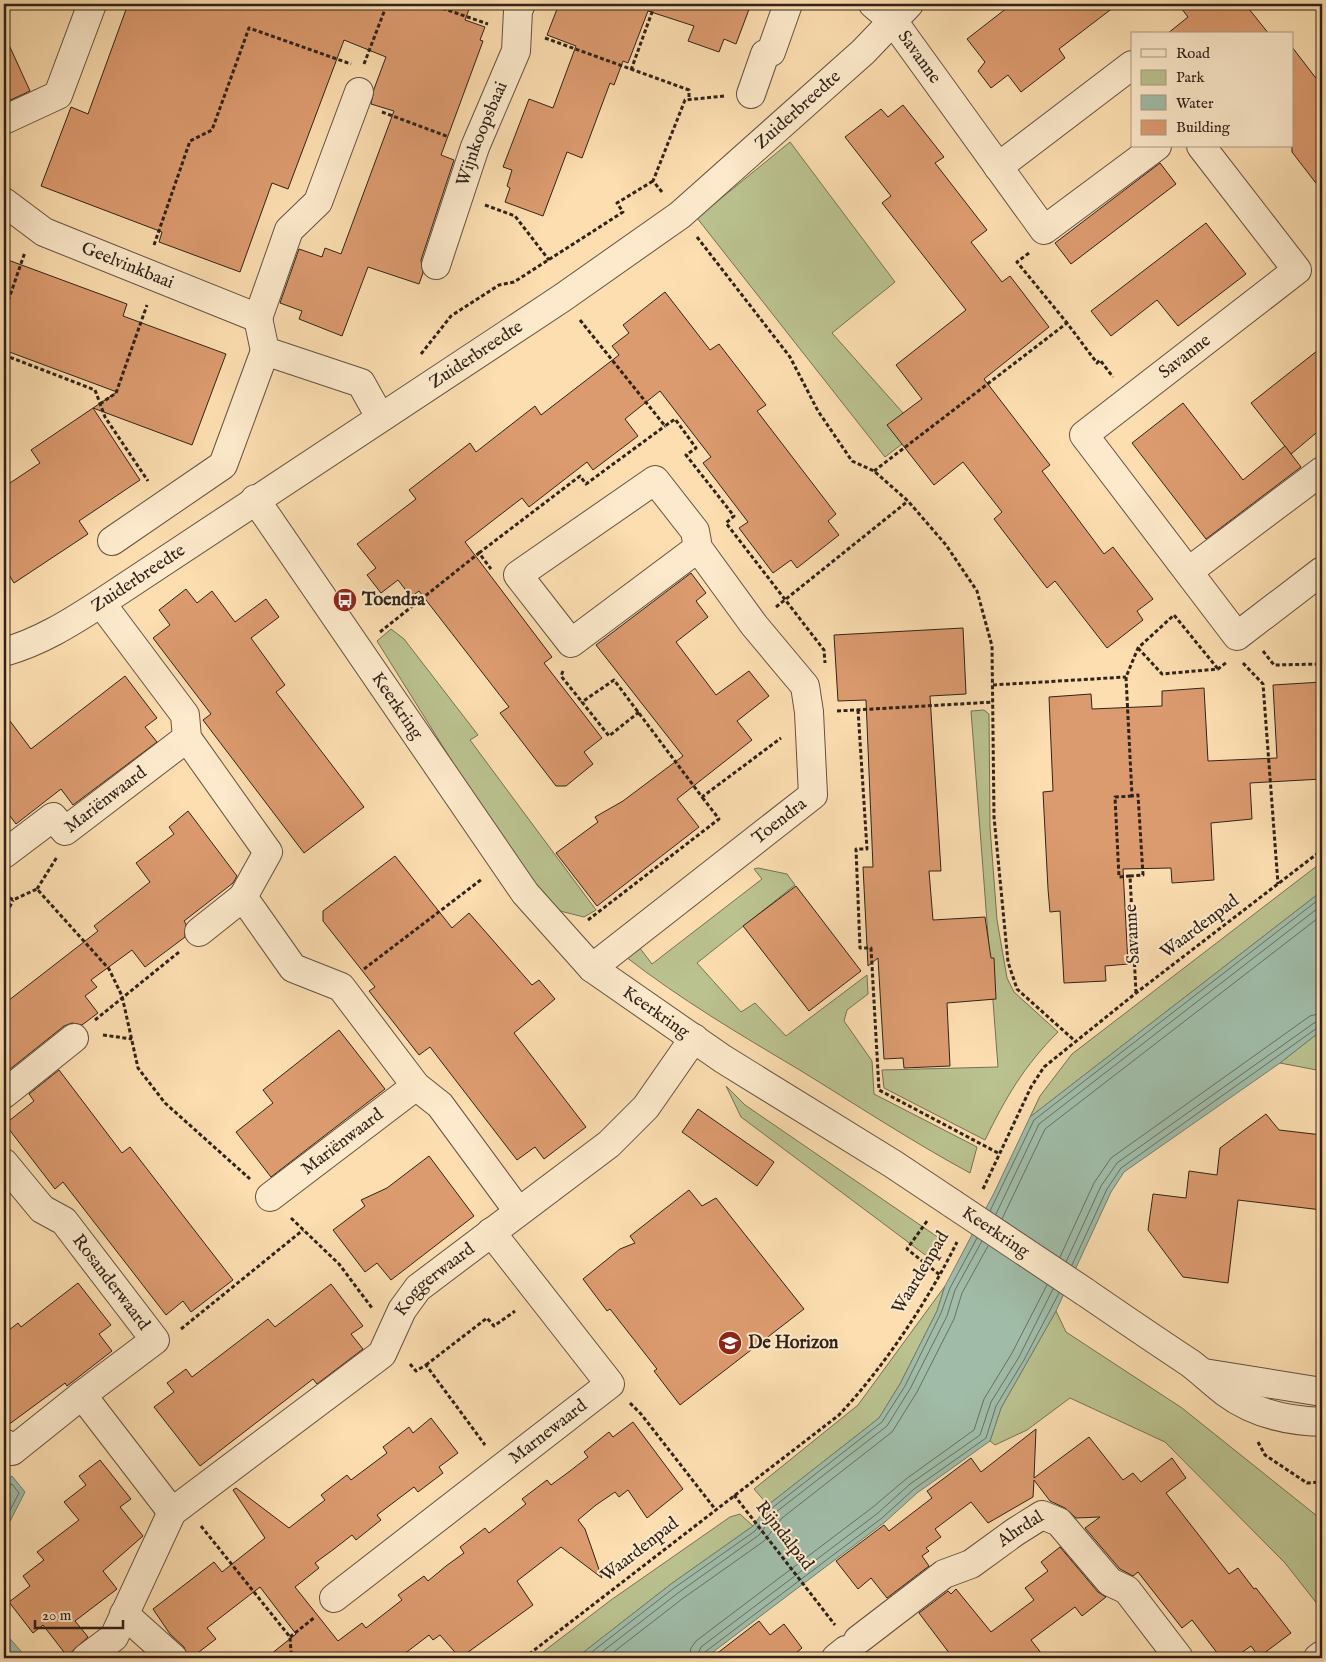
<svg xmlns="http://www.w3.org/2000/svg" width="1326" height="1662" font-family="'IM FELL English',serif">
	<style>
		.green { fill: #bac28f; stroke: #757254 }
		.water { fill: #a0bca8; stroke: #737f6f }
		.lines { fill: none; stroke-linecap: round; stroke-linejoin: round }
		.shore { stroke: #687061; stroke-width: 1 }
		.building { fill: #dc9b6f; stroke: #30231a }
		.minor-casing { stroke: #635240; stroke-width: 30 }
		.path { stroke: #30231a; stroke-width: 3; stroke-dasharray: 4 2.5; stroke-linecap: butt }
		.minor { stroke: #fdeacc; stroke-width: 28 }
		.minor-bridge-casing { stroke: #635240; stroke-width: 30; stroke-linecap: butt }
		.minor-bridge { stroke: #fdeacc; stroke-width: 28 }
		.labels { text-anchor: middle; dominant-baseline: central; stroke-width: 4; stroke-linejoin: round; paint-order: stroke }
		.street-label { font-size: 18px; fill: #30231a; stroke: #fdeacc }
		.poi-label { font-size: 18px; font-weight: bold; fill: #30231a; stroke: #fdeacc; text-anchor: start }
	</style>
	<rect width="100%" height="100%" fill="#fcdeb0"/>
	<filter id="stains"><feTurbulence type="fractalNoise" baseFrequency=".004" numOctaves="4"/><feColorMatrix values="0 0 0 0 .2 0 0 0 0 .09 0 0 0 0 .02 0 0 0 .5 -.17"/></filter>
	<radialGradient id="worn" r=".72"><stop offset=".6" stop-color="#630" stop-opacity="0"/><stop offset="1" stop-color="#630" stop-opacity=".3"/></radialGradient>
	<g class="green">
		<path d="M790,142L895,282L832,333L919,431L885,457L697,218Z"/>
		<path d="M391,629L404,639L478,735L470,740L596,910L584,917L552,909L485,814L377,641Z"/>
		<path d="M984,710L989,714L990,827L997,920L1007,978L1014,992L1058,1032C1024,1066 1006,1097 985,1140L884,1088L882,1070L998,1067L971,711Z"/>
		<path d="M1322,862V891L1030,1117L1040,1096L1072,1054Z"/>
		<path d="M758,868L787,874L795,885L697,963L741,1012L755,1003L786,1036L867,975L868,994L847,1010L844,1021L872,1061L874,1094L977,1147L970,1173C911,1141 855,1104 798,1069C739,1034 680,999 626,957L639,947L652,964L762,879L754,869Z"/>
		<path d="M1322,1030V1071L1280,1063Z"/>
		<path d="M726,1086L745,1105L942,1240L932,1260L741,1117Z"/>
		<path d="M945,1286L937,1311L900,1384L879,1418L768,1505L754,1489L858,1405Z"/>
		<path d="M1056,1311L1066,1332L1182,1408L1322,1520V1610L1285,1563L1165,1442L1070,1398L1027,1430L995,1445L990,1441L1001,1408Z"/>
		<path d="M740,1514L753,1526L671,1584L576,1658H535L611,1600L730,1517Z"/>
	</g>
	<g class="water">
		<path d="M1322,891V1030L1280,1063L1124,1172L1111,1192L1056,1311L1001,1408L990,1441L917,1493L885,1522L705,1658H576L671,1584L753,1526L768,1505L879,1418L900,1384L937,1311L945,1286L994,1193L1030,1117Z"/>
		<path d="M12,1476L25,1492L4,1533V1483Z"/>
		<path d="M4,1632L27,1658H4Z"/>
	</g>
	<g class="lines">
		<g class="shore">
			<path d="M990,1211L1034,1120L1322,897"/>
			<path d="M996,1214L1039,1124L1322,905"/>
			<path d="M1002,1219L1045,1129L1322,915"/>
			<path d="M1060,1257L1094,1183L1111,1158L1310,1016L1322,1013"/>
			<path d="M1066,1262L1101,1186L1117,1163L1314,1023L1322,1020"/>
			<path d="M1072,1265L1107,1189L1121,1168L1317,1028L1322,1027"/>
			<path d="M4,1486L12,1484L19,1493L4,1522"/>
			<path d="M584,1658L674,1588L755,1531L772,1508L882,1422L905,1386L941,1313L950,1288L977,1238"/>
			<path d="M594,1658L678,1593L759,1535L776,1512L887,1426L910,1389L947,1316L955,1290L982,1241"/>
			<path d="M606,1658L682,1599L764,1541L782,1518L892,1432L917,1392L954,1319L962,1293L988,1246"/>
			<path d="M689,1658L691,1648L696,1641L873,1507L906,1479L974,1430L984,1399L1012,1353L1047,1285"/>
			<path d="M696,1658L701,1647L878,1513L910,1484L980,1435L991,1402L1019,1357L1053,1289"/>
			<path d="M702,1658L705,1652L882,1518L914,1489L986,1438L996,1406L1024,1360L1059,1293"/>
		</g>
	</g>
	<g class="building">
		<path d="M128,4H471L465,20L485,27L480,40L483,41L441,155L454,160L421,260L423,273L419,284L368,267L342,336L299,319L302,311L280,303L299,249L322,257L325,248L341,254L394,111L371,104L374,89L386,57L344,40L288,189L272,183L240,272L159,242L162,232L41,186L71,107L88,114Z"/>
		<path d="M559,4H751L736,44L724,39L719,52L688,41L694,26L648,11L628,63L623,61L614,85L610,83L582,158L567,152L543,216L505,202L510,188L507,186L512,170L503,167L529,99L553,108L576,46L547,35Z"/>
		<path d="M1012,4H1118L1059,49L1065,58L1021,92L1008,75L991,88L978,71L985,62L967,39Z"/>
		<path d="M1178,4H1245L1269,34H1167L1188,17Z"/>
		<path d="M4,34L30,91L4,103Z"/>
		<path d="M1292,47L1322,86V191L1292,152Z"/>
		<path d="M903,105L944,157L935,163L987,230L971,242L1002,282L1010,276L1049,327L984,379L1050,465L1042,471L1104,554L1113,547L1153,599L1137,611L1143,620L1107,648L1055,581L1047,588L1033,570L994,519L1002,512L963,462L934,485L887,425L922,399L896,365L966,310L882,203L891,196L845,137L881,109L888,117Z"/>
		<path d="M1160,163L1176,184L1071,264L1055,243Z"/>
		<path d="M1206,223L1246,274L1178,326L1157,300L1111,336L1091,311Z"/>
		<path d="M8,260L127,304L123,316L226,354L192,445L93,408L117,392L4,350V272Z"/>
		<path d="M665,292L710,350L719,344L766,405L757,411L836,514L828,521L839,535L797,568L791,560L773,573L739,528L748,522L703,463L711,457L660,391L625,419L638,436L593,470L587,462L529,507L522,498L465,542L552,657L544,663L602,738L584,752L593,764L566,786H556L500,713L509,707L419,591L411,597L398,580L381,593L367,575L376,568L357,544L416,499L409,490L470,443L476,452L535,406L541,415L619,355L612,346L629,333L623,325Z"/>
		<path d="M1322,347V428L1291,454L1251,403Z"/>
		<path d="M1183,403L1243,480L1285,446L1301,467L1206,539L1132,443Z"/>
		<path d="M93,408L140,480L79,521L88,534L14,583L4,567V487L40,463L31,450Z"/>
		<path d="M691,573L706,593L696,601L708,617L676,642L716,695L749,671L769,696L737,721L752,740L677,799L699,827L597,906L556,853L598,822L595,817L623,801L683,756L596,645Z"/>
		<path d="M186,589L197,603L212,591L235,622L266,599L279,617L251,638L285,685L276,692L364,807L304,853L203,720L211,714L153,638L170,625L159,610Z"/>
		<path d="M963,628L966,694L930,696L941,871H929L933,920L985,917L991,958H994L996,999L947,1003L950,1066L904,1068L903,1058L884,1059L878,958L868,966L863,867H873L866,700L838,701L834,635Z"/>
		<path d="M125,676L157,718L145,727L157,742L73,805L61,789L16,824L4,808V713L31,749Z"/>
		<path d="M1322,682V779L1250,783L1252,819L1211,823L1214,880L1172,883L1171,868L1123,869L1128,964L1105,966L1106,981L1064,983L1060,911L1050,912L1048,889L1043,792L1053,791L1049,697L1091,694L1092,709L1162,706V691L1204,688L1208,761L1277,758L1273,685Z"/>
		<path d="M188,811L237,876L233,883L184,921L186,924L185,937L145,967L132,950L91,980L97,987L85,996L98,1013L82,1025L72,1023L64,1026L9,1070L4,1063V1004L98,931L94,926L150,882L136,863L174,834L169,827Z"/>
		<path d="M395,856L452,928L469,913L532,985L539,980L555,999L514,1033L586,1127L544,1159L535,1147L517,1160L430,1047L419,1055L369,991L375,987L323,921V911Z"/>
		<path d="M796,886L861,971L809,1011L743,926Z"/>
		<path d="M339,1030L385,1089L271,1177L236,1132L273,1103L263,1090Z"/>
		<path d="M59,1070L122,1153L130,1147L233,1280L191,1312L183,1301L166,1315L63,1182L55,1189L5,1124L34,1101L29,1094Z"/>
		<path d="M698,1109L774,1162L757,1186L682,1132Z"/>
		<path d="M1266,1114L1279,1130L1322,1135V1210L1238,1200L1228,1283L1183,1277L1148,1230L1153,1194L1186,1198L1189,1171L1217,1175L1220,1148Z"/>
		<path d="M429,1156L474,1216L391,1280L377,1263L365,1272L333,1230L365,1206L361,1200L387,1188Z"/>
		<path d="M689,1190L702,1206L716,1198L804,1309L680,1405L654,1371L657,1369L610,1309L607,1311L583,1279L620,1249L635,1243L630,1236Z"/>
		<path d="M78,1283L111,1325L99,1334L112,1351L67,1386L65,1383L4,1428V1334L18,1323L21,1327Z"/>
		<path d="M331,1284L363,1326L351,1334L363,1349L317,1384L313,1379L200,1466L154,1407L174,1392L167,1383L186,1369L192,1377L268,1319L275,1327Z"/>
		<path d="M431,1418L458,1453L439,1467L443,1473L418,1492L414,1487L377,1515L381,1520L356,1540L352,1535L334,1549L315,1563L319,1568L295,1587L338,1641L362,1623L366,1628L402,1600L398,1595L424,1576L428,1581L446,1566L464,1553L460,1547L485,1528L489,1533L526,1504L522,1499L547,1480L551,1485L570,1471L588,1457L584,1452L609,1432L613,1437L633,1422L683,1489L647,1518L628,1490L619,1497L615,1492L596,1505L578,1520L585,1529L602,1578L561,1547L517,1581L533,1605L460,1658L440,1635L433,1640L429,1635L399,1658H266L296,1634L260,1587L207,1628L216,1639L191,1658H188L184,1647L170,1634L153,1609L214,1562L222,1572L265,1538L233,1490L236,1488L289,1528L325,1500L321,1495L347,1475L351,1480L387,1453L383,1447L409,1427L413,1433Z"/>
		<path d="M1036,1429L1034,1478L1089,1437L1123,1480L1133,1473L1141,1482L1172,1458L1186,1478L1166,1493L1229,1574L1238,1568L1254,1589L1256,1588L1291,1633L1259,1657L1251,1646L1234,1658H1221L1192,1620L1182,1628L1138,1572L1133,1576L1120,1569L1085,1528L1100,1517L1076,1518L1065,1508L1050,1501L1034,1480L1033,1497L988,1523L971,1502L935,1529L941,1537L926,1548L929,1551L922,1556L929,1566L887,1598L871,1578L858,1589L836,1561L884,1525L889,1531L932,1498L927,1491L971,1458L981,1472Z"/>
		<path d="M100,1460L131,1499L120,1507L143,1536L103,1571L117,1589L75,1621L88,1637L67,1656L43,1625L33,1633L9,1602L30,1586L23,1576L44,1560L37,1552L79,1520L64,1502L86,1485L79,1476Z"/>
		<path d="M1060,1547L1098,1592L1106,1597L1082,1616L1075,1607L1031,1640L1045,1658H953L919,1613L948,1591L951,1594L956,1589L991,1632L1034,1600L1025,1588L1048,1571L1041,1562Z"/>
		<path d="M759,1621L770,1635L784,1624L802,1648L790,1658H711Z"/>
	</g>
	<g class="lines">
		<g class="minor-casing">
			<g id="minor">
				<path id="s1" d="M873,4L893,21L1044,230L1157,146"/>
				<path d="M751,94L765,54L771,52L788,4"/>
				<path d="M4,120L58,95L92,4"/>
				<path d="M1201,146L1297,270L1084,435L1237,636L1322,571"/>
				<path d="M998,167L1132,65"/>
				<path id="s2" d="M4,202L44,232L258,318L265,351L361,383L380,417"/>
				<path id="s3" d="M436,265L475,147L516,51L518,11L521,4"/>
				<path d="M258,318L289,230L318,202L359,92"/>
				<path id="s4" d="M255,499L525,893L592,968L723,1059L893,1164L953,1204"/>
				<path d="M112,541L223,465L265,351"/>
				<path d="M1189,571L1322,471"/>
				<path d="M101,603L185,715L187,738L268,852L243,897L293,968L341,987L416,1086L440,1105L518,1211"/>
				<path id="s5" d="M4,652C40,642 70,623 101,603L562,298L680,215L863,52L909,4"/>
				<path id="s6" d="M4,854L53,817L65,831L187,738"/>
				<path d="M199,932L243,897"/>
				<path id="s7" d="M592,968L813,795L809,712L805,686L754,625L698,548L695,531L655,480L518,575L571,643L698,548"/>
				<path d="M4,1094L74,1038"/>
				<path id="s8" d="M4,1163L42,1209L64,1221L155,1340L82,1395"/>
				<path id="s9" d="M270,1197L416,1086"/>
				<path d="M1085,1292C1120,1316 1155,1340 1190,1363C1202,1372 1213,1383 1225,1392C1254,1414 1287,1421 1322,1422"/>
				<path d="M1204,1373L1322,1392"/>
				<path d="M4,1443L12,1451L82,1395L172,1512"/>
				<path id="s10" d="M334,1598L610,1384L491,1232"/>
				<path d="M124,1614L173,1658"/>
				<path id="s11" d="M858,1640L944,1574L971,1564L1015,1532L1042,1515L1059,1522L1110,1582L1127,1590L1179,1658"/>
				<path id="s12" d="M86,1658L114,1637L172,1512L382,1354L402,1310L418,1288L609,1144L646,1107L694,1038"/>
				<path d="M836,1658L846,1650"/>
				<path d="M1318,1658L1322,1655"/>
			</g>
		</g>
		<g class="path">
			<path d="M430,4L488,24"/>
			<path d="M545,38L689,90V100"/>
			<path d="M364,64L387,4"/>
			<path d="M631,70L655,4"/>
			<path d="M382,112L449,137"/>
			<path d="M662,192L653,181L685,100L724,96"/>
			<path d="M485,205L515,216L549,260"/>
			<path d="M697,237L790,357L818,411L852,461L874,471L908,501L946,545L977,591L992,646L994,817L1008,962L1017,989L1075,1041"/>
			<path d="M154,245L190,141L212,130L249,28L351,64"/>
			<path d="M1029,253L1017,262L1067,323"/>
			<path d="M4,313L25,252"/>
			<path d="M580,320L665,426L675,419L696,448L686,455L734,516L726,523L824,650L825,663"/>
			<path d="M421,354L451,316L499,285L514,282L623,212L617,203L653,181"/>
			<path d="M4,355L95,390L105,417L148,481"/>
			<path d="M100,404L116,393L147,305"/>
			<path d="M874,471L1067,323L1097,363L1100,360L1113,377"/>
			<path d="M479,553L580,476L586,484L665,426"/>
			<path d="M776,607L908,501"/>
			<path d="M380,632L479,553L491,569"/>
			<path d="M1138,648L1162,674L1218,669L1227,662"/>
			<path d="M1263,651L1274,665L1322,664"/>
			<path d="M1243,663L1263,684L1278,884"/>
			<path d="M563,671L561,676L582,702"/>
			<path d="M993,685L1126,677"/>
			<path d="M858,710L867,849H856L860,948H871L879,1090L1000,1154"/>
			<path d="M837,711L993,702"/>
			<path d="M639,712L609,736L582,702L614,680L702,797L781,738"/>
			<path d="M1130,876L1119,877L1115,797L1132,796"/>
			<path d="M37,889L57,857"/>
			<path d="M4,894L13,900L37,889L109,969L122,996L138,1068L165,1103L250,1179"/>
			<path d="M4,919L13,900"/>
			<path d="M588,920L719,819L702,797"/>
			<path d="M364,969L482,879"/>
			<path d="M1136,993L1130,876L1143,875L1138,795L1132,796L1126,677L1138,648L1174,615L1218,669"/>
			<path d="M95,1020L179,952"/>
			<path d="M103,1035L132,1039"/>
			<path d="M983,1189L1031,1087L1044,1067L1136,993L1322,850"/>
			<path d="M291,1218L339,1264L372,1308"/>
			<path d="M927,1221L907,1249L940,1275"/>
			<path d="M181,1329L303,1230"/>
			<path d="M410,1364L416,1371L426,1365L485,1445"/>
			<path d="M426,1365L487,1318L494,1326L515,1311"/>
			<path d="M630,1403L641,1414L715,1509"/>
			<path d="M1258,1442L1265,1455L1307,1483L1322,1482"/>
			<path d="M734,1495L835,1625"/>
			<path d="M201,1526L290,1637L291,1652L296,1658"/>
			<path d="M290,1637L315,1617"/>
			<path d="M524,1658L839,1415C884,1367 928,1301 957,1242"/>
		</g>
		<use href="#minor" class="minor"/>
		<g class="minor-bridge-casing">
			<g id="minor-bridge">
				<path id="s13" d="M953,1204L1085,1292"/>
			</g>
		</g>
		<use href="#minor-bridge" class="minor-bridge"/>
	</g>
	<defs>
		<g id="bus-disc" transform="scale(1.25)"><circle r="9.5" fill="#8f2418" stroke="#fdeacc"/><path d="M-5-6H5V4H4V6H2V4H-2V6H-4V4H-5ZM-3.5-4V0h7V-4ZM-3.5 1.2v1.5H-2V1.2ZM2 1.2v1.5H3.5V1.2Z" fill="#fff"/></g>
		<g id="school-disc" transform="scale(1.25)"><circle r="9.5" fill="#8f2418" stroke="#fdeacc"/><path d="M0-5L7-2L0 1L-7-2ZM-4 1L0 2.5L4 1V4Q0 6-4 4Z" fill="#fff"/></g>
	</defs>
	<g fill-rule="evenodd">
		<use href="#bus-disc" x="345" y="600"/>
		<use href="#school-disc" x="730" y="1343"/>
	</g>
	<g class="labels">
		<g class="street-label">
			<text stroke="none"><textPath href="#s1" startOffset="71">Savanne</textPath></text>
			<text stroke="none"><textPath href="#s5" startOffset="964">Zuiderbreedte</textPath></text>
			<text stroke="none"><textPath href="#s3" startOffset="139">Wijnkoopsbaai</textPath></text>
			<text stroke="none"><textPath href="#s2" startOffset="140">Geelvinkbaai</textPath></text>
			<text stroke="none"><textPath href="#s5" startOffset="559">Zuiderbreedte</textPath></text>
			<text transform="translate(1185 357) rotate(-38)">Savanne</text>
			<text stroke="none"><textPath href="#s5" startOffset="154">Zuiderbreedte</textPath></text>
			<text stroke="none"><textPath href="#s4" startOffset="251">Keerkring</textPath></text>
			<text stroke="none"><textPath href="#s6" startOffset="131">Mariënwaard</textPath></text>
			<text stroke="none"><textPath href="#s7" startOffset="238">Toendra</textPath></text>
			<text transform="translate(1200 927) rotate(-37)">Waardenpad</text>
			<text transform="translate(1133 934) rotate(-93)">Savanne</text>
			<text stroke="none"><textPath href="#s4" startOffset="656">Keerkring</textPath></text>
			<text stroke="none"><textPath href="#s9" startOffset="91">Mariënwaard</textPath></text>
			<text stroke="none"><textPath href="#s13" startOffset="51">Keerkring</textPath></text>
			<text transform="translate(921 1273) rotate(-59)">Waardenpad</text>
			<text stroke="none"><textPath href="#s12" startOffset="529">Koggerwaard</textPath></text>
			<text stroke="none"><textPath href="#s8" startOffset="162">Rosanderwaard</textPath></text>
			<text stroke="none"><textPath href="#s10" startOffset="271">Marnewaard</textPath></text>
			<text stroke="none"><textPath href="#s11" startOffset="198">Ahrdal</textPath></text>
			<text transform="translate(784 1536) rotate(52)">Rijndalpad</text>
			<text transform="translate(640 1550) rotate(-38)">Waardenpad</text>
		</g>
		<g class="poi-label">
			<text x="362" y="600">Toendra</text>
			<text x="748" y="1343">De Horizon</text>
		</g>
	</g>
	<rect width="1326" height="1662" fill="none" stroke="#fcdeb0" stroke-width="20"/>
	<rect x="5" y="5" width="1316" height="1652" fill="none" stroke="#30231a" stroke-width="2.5"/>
	<rect x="10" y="10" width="1306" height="1642" fill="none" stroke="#30231a"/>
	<rect x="1131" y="32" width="162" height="115" fill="#fdeacc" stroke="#ab9a85"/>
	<rect x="1141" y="49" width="25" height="8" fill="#fdeacc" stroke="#ab9a85"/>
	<text x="1176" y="58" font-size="15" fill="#30231a">Road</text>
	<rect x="1141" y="70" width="25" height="15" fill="#bac28f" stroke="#ab9a85"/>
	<text x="1176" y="82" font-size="15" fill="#30231a">Park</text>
	<rect x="1141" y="95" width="25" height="15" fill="#a0bca8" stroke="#ab9a85"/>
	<text x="1176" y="108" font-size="15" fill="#30231a">Water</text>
	<rect x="1141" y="120" width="25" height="15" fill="#dc9b6f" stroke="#ab9a85"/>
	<text x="1176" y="132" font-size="15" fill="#30231a">Building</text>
	<path d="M35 1620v8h88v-8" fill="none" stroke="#30231a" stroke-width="2.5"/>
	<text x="42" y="1620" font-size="15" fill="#30231a" stroke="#fdeacc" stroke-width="4" paint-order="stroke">20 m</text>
	<rect width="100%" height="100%" filter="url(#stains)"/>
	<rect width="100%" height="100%" fill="url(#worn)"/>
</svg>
